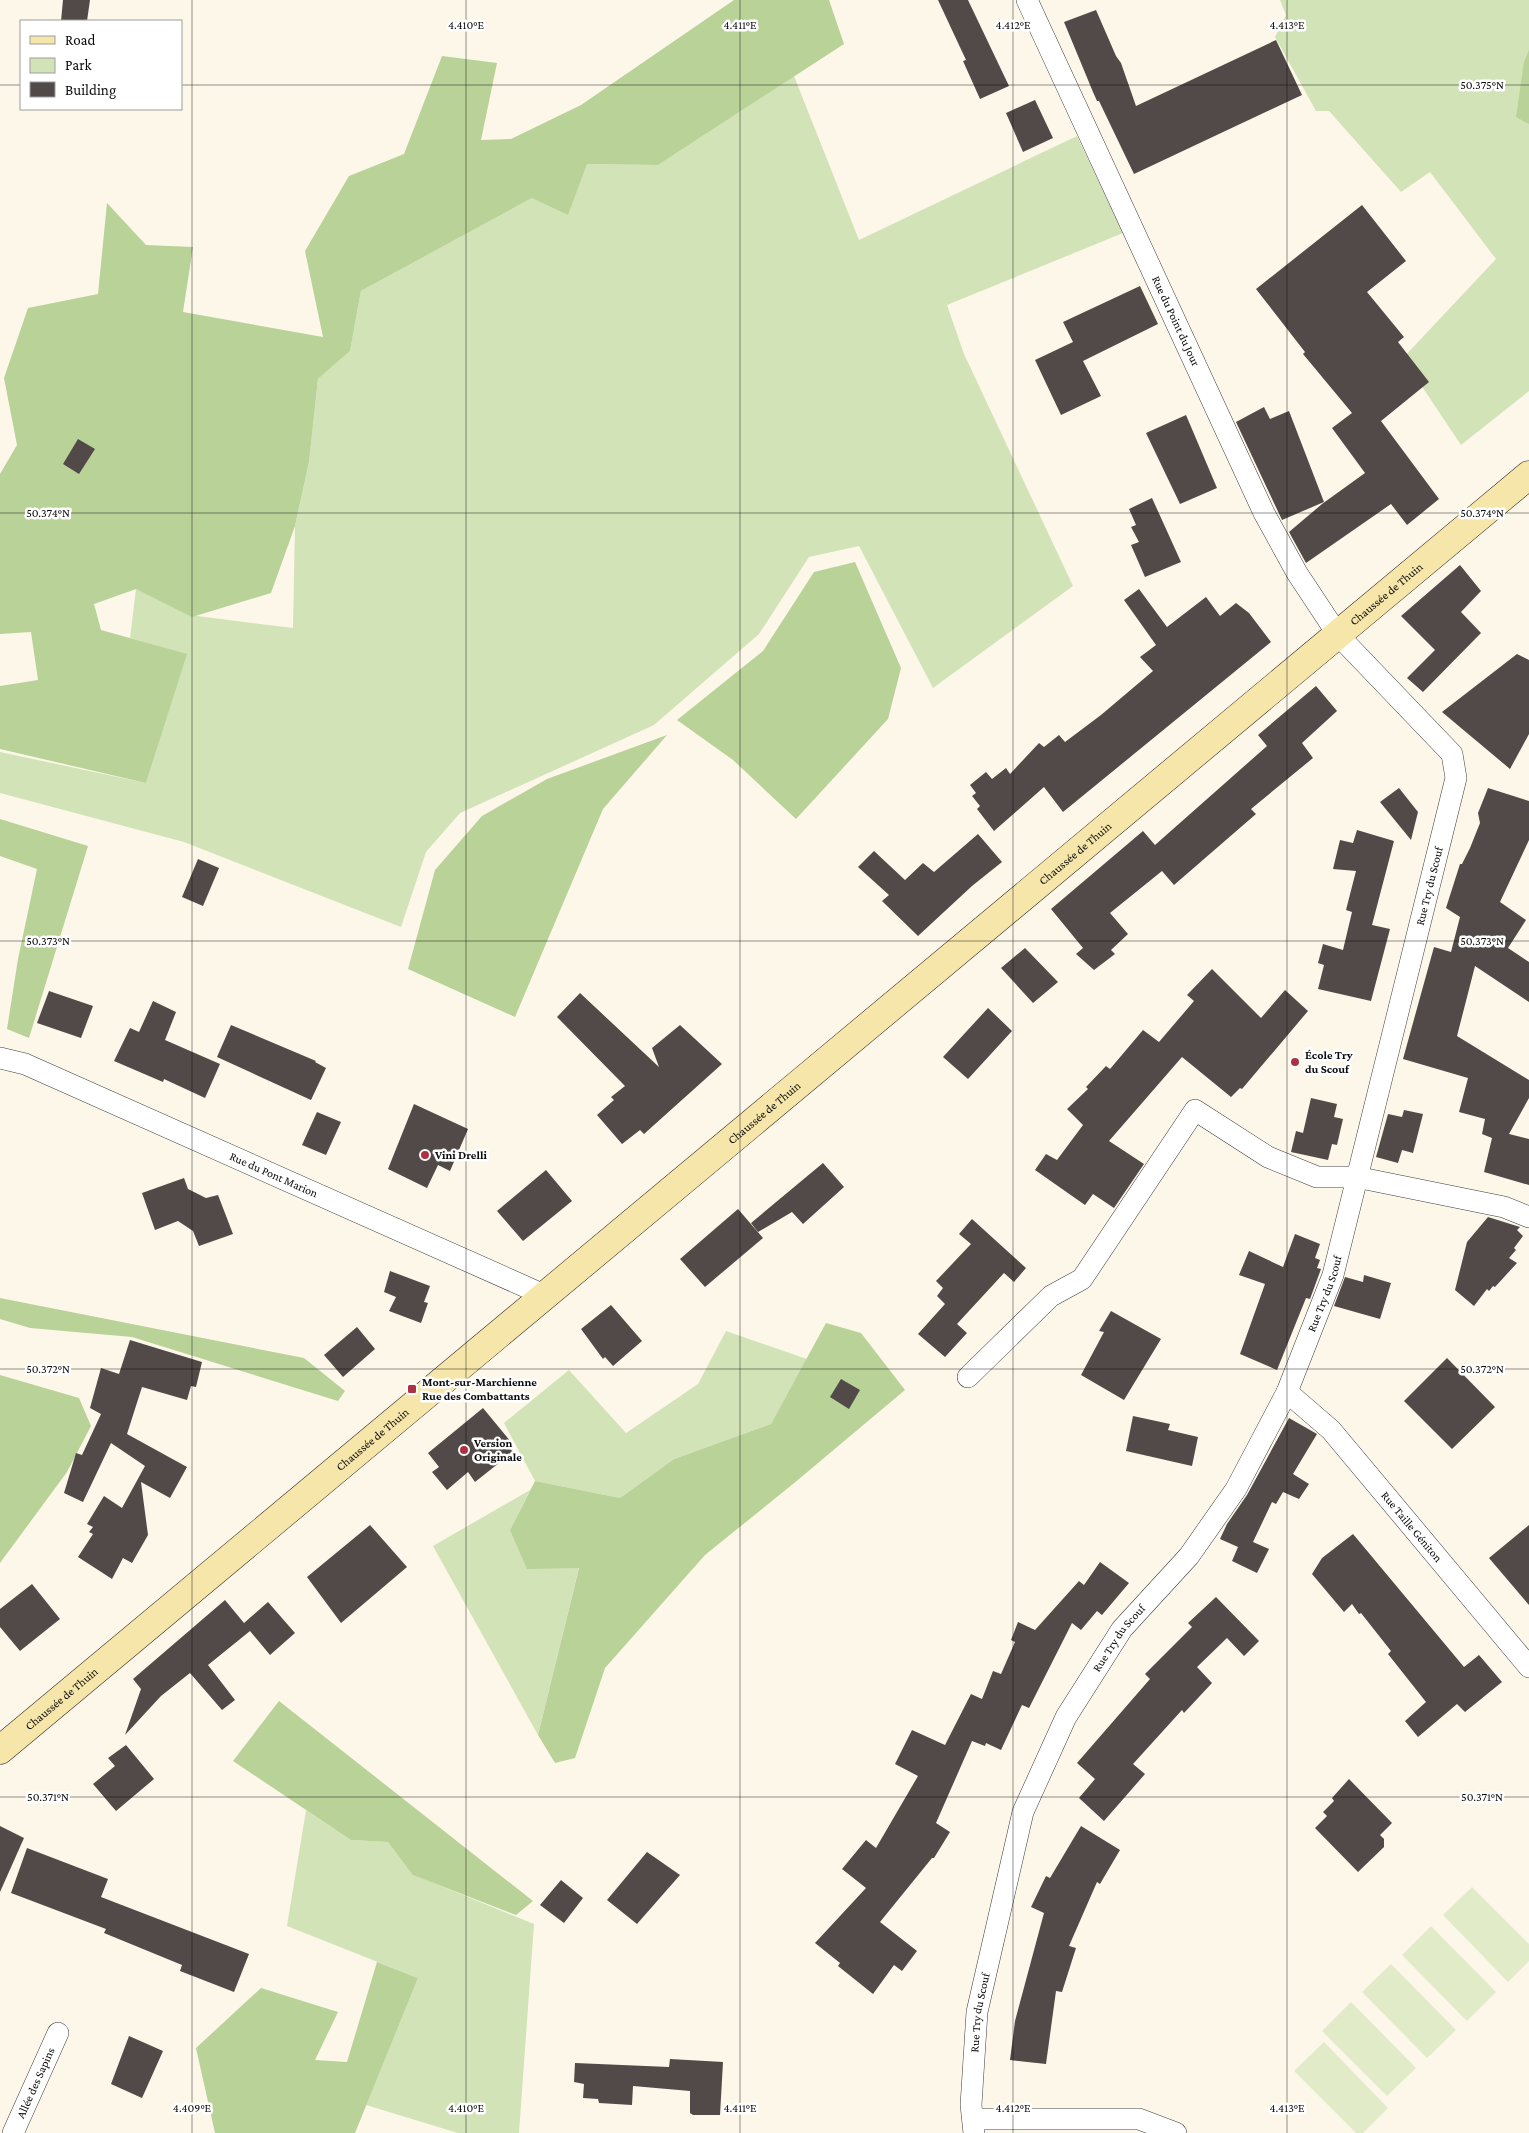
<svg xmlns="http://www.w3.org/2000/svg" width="1529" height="2133" font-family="'Crimson Pro',serif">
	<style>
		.green { fill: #d2e3b7 }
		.forest { fill: #b8d298 }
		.pitch { fill: #e2ebc8 }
		.building { fill: #514a48 }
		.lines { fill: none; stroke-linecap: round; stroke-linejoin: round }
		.street-casing { stroke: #3d3d3d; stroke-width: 22 }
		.secondary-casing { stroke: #2c2c2c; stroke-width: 29 }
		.street { stroke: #fff; stroke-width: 21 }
		.secondary { stroke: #f7e6aa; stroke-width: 28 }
		.ticks { fill: none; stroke: #0a0a0a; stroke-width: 1; stroke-opacity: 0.45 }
		.poi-dot { fill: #ab3143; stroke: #fff; stroke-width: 2 }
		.labels { text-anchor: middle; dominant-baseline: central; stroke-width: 5; stroke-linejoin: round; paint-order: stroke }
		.street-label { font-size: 12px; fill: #0a0a0a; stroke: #fff }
		.poi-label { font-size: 12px; font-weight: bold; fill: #0a0a0a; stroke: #fff; text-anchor: start }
		.ticks-label { font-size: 12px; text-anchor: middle; fill: #0a0a0a; stroke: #fff; stroke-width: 5; stroke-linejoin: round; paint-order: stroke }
	</style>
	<rect width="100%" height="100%" fill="#fdf7e9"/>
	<g class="green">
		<path d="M1280,0H1529V391L1461,445L1403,358L1496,259L1430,172L1401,192L1329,111H1316L1275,37L1286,15Z"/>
		<path d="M794,76L859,240L1077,136L1123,233L947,305L964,354L1073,586L933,688L859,546L809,557L759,634L654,725L460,813L426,852L401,927L184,842L0,793V752L146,783L186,655L130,638L136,589L197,616L293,628L295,526L309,462L318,379L350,351L361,291L532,198L586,164L658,165Z"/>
		<path d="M726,1331L807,1359L771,1424L674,1459L620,1498L535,1481L504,1423L569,1370L626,1433L698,1384Z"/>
		<path d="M530,1490L510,1530L579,1567L538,1735L433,1546Z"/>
		<path d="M306,1810L351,1840L388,1842L414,1875L534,1924L519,2133H458L366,2105L418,1978L287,1926Z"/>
	</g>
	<g class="forest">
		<path d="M734,0H829L844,44L658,165L587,164L568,215L532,198L361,291L350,351L318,379L309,462L295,526L271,593L192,617L136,589L94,604L101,630L187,654L146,783L0,749V686L38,680L31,632L0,634V474L17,445L4,378L28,308L98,294L107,203L146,245L193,247L183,312L323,337L305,251L349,176L404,154L442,56L497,63L481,140L511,139L581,105Z"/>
		<path d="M1529,50V124L1516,117L1524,62Z"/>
		<path d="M855,562L901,668L888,719L796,819L733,760L677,720L763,651L814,572Z"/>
		<path d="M667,735L603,809L515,1017L408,969L435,870L482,816L547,779Z"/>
		<path d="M0,819L88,846L29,1038L7,1029L18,959L37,869L0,856Z"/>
		<path d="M0,1298L304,1358L345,1391L338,1401L132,1337L30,1328L0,1319Z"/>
		<path d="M826,1323L861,1333L905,1390L793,1484L705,1555L605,1668L575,1758L555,1763L538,1735L579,1568L527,1569L510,1530L535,1481L620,1498L674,1459L771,1424Z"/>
		<path d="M0,1375L79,1398L91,1426L67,1472L0,1563Z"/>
		<path d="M279,1701L533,1901L516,1915L413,1875L388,1842L351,1840L233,1761Z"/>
		<path d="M377,1962L418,1978L355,2133H215L196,2048L261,1988L338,2012L315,2060L347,2062Z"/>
	</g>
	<g class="pitch">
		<path d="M1472,1887L1529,1944V1961L1508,1982L1443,1915Z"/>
		<path d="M1431,1926L1496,1992L1467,2021L1402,1955Z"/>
		<path d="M1391,1964L1456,2030L1427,2058L1362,1992Z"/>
		<path d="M1351,2002L1416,2068L1387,2096L1322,2031Z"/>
		<path d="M1324,2042L1388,2108L1363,2133H1356L1294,2071Z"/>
	</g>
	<g class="building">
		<path d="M63,0H90L87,21H61Z"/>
		<path d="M938,0H968L1009,86L980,99L963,61L966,60Z"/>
		<path d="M1096,10L1116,56L1121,63L1136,106L1276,40L1302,95L1134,174L1099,101H1097L1093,92L1064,22Z"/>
		<path d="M1035,100L1053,138L1023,152L1006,113Z"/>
		<path d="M1362,205L1406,261L1367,292L1404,337L1398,342L1429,382L1381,421L1439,499L1407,525L1391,504L1306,563L1289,532L1322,504L1365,473L1332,428L1352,413L1303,354L1305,352L1256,289Z"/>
		<path d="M1140,286L1158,324L1083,361L1101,396L1061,415L1035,360L1073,342L1063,322Z"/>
		<path d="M1264,407L1270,419L1289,411L1324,502L1282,520L1236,422Z"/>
		<path d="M1186,415L1217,488L1180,504L1146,433Z"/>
		<path d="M78,439L95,449L79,474L63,464Z"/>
		<path d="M1152,498L1181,562L1145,577L1131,545L1139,542L1131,527L1136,525L1129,509Z"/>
		<path d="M1460,565L1481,591L1461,612L1481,633L1423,692L1407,678L1435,650L1401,616Z"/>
		<path d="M1139,589L1167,627L1206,597L1220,616L1236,603L1249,613L1271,642L1063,812L1044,787L994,831L977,809L980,806L972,796L976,793L970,785L986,772L992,779L1006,768L1010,774L1039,743L1044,747L1059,735L1065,742L1101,715L1153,671L1140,657L1156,645L1124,600Z"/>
		<path d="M1517,654L1529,660V734L1510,769L1442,712Z"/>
		<path d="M1316,686L1337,711L1302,743L1313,758L1251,809L1256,814L1174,885L1162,871L1110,913L1128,934L1111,950L1115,954L1094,970L1076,954L1083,948L1051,909L1143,831L1155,845L1267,746L1258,735Z"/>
		<path d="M1399,788L1418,812L1411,840L1380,802Z"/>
		<path d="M1488,788L1529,801V840L1500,902L1526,920L1508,948L1529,962V1002L1475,966L1457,1036L1529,1080V1098L1509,1134L1529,1139V1185L1484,1172L1492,1138L1482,1134L1485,1119L1459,1112L1468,1078L1403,1059L1434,947L1451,952L1460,917L1446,908L1460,864H1462L1470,848L1480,823L1478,813Z"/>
		<path d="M1357,830L1394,841L1372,925L1390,929L1371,1001L1318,989L1324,965L1318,963L1323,944L1343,950L1352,912L1346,910L1356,871L1333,869L1340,840L1353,843Z"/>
		<path d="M978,834L1002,862L972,886L918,936L882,901L889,895L858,867L874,851L905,880L923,863L934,872Z"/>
		<path d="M198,859L219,868L203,906L182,897Z"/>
		<path d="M1025,948L1058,982L1033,1003L1001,968Z"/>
		<path d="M1212,969L1261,1018L1285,990L1308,1011L1242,1089L1240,1088L1231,1097L1182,1057L1109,1141L1144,1164L1114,1208L1093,1194L1085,1205L1035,1170L1046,1154L1057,1160L1083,1125L1067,1109L1088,1089L1086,1087L1106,1066L1110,1069L1143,1030L1159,1042L1194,1001L1187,995Z"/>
		<path d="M49,991L93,1006L81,1038L37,1023Z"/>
		<path d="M580,993L659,1067L652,1048L680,1025L722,1064L644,1134L640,1130L622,1144L597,1115L614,1100L611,1097L625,1086L557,1017Z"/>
		<path d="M153,1001L176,1012L165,1040L220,1064L205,1098L164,1079L163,1082L114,1061L130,1028L139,1032Z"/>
		<path d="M988,1008L1012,1031L968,1079L943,1057Z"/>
		<path d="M231,1025L316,1061L315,1062L326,1068L311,1100L217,1057Z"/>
		<path d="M1311,1098L1337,1104L1334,1117L1343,1119L1337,1145L1332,1144L1328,1160L1291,1152L1296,1131L1303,1133Z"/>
		<path d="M414,1104L468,1129L450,1171L438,1165L427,1188L388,1169Z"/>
		<path d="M1404,1110L1423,1114L1413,1153L1402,1150L1398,1163L1376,1157L1388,1114L1402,1117Z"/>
		<path d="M317,1112L341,1122L326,1155L302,1145Z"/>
		<path d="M823,1163L844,1187L803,1224L792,1212L758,1232L751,1223Z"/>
		<path d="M546,1170L572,1201L523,1241L497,1211Z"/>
		<path d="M184,1178L188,1189L206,1198L218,1195L233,1234L199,1246L193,1231L178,1221L155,1230L142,1193Z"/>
		<path d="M738,1209L763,1238L705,1287L680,1259Z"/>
		<path d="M1488,1217L1520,1227L1517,1230L1523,1236L1514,1248L1516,1250L1509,1258L1517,1263L1495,1287L1493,1286L1489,1291L1487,1289L1474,1306L1455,1290L1467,1242Z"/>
		<path d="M972,1219L1026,1268L1014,1282L1004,1273L957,1324L967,1333L945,1357L918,1334L945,1304L937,1296L943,1288L936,1281L971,1244L959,1234Z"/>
		<path d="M1295,1234L1320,1244L1315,1258L1320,1260L1317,1268L1321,1269L1310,1299L1306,1298L1277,1370L1240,1354L1265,1284L1239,1275L1249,1251L1283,1267Z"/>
		<path d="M390,1271L430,1286L424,1302L428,1303L421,1323L389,1311L396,1297L384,1292Z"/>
		<path d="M1364,1275L1391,1283L1380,1319L1334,1306L1345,1277L1363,1282Z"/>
		<path d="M611,1305L642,1341L613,1366L605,1357L603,1359L581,1329Z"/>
		<path d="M1111,1311L1161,1339L1124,1400L1081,1375L1104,1332L1099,1331Z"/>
		<path d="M357,1327L375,1349L343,1377L324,1355Z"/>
		<path d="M130,1340L202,1362L196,1387L191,1386L187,1400L142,1387L127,1434L187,1467L170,1498L141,1482L148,1535L132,1563L123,1558L112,1579L78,1557L93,1534L89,1532L93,1527L87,1524L104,1496L122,1508L145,1466L111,1443L83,1502L64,1493L76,1453L82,1455L101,1414L90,1408L101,1368L119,1374Z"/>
		<path d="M1447,1358L1495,1407L1452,1449L1404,1401Z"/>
		<path d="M841,1379L860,1390L849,1409L830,1397Z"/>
		<path d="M483,1408L511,1442L507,1445L513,1452L475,1482L468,1472L447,1490L432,1472L439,1467L428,1453Z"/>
		<path d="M1133,1416L1170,1424L1168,1430L1198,1437L1192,1466L1126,1451Z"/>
		<path d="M1289,1418L1317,1434L1293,1474L1309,1484L1299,1499L1283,1492L1276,1504L1272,1502L1253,1542L1269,1549L1257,1573L1232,1561L1238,1547L1220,1539L1227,1524L1247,1495Z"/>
		<path d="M370,1525L407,1567L341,1623L307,1577Z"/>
		<path d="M1529,1525V1605L1489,1558Z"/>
		<path d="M1353,1534L1464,1667L1479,1655L1502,1682L1465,1712L1457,1704L1418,1737L1405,1721L1426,1702L1388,1654L1391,1651L1361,1613L1359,1614L1352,1604L1344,1612L1312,1574L1322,1558Z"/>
		<path d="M1100,1562L1129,1583L1102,1615L1097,1611L1081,1630L1072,1623L1029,1708L1022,1705L1001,1750L986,1743L985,1746L972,1741L936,1823L950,1832L934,1858H932L880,1922L917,1951L902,1971L894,1965L873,1994L838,1966L840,1963L815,1943L866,1888L842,1869L866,1840L876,1848L918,1776L895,1764L912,1730L945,1745L971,1694L982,1699L993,1671L1001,1674L1015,1642L1011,1640L1018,1622L1035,1630L1079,1581L1084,1585Z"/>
		<path d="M32,1584L60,1619L20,1651L0,1627V1609Z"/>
		<path d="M1216,1597L1259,1641L1244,1656L1227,1638L1197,1667L1212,1683L1184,1713L1182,1710L1133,1764L1145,1774L1104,1821L1079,1798L1095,1779L1077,1763L1150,1679L1145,1674L1192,1627L1188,1623Z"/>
		<path d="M225,1600L244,1623L268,1602L295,1633L270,1655L250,1631L208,1665L235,1700L222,1710L190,1673L161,1696L125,1735L141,1689L133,1679Z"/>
		<path d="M126,1745L154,1779L116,1811L93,1784L115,1766L108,1758Z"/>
		<path d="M1349,1779L1392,1823L1380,1835L1384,1839V1847L1358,1872L1315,1828L1327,1816L1323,1812L1334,1801L1332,1798Z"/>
		<path d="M0,1826L24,1838L0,1892Z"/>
		<path d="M1081,1826L1120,1850L1100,1884L1097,1882L1069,1946L1076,1948L1062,1992L1056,1991L1046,2064L1010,2060L1015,2021L1044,1913L1031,1907L1046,1876L1050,1878Z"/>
		<path d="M27,1848L108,1879L101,1897L249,1954L234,1992L180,1971L182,1965L104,1933L106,1929L11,1893Z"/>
		<path d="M647,1852L680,1875L637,1924L607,1900Z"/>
		<path d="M561,1880L583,1898L564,1923L540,1905Z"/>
		<path d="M129,2036L163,2051L142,2098L111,2084Z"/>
		<path d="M670,2059L723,2062L720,2115H693L690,2113V2091L633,2086L632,2105L599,2103L598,2099L583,2098L584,2084L574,2082L575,2063L669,2067Z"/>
	</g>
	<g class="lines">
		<g class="street-casing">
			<g id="street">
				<path id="s1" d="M0,1058L25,1064L544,1295"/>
				<path d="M968,1377L1051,1296L1082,1279L1195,1110L1268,1157L1317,1177H1356L1504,1207L1529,1217"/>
				<path id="s2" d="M1287,1392L1331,1430L1529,1667"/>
				<path d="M973,2119H1139L1176,2133"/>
				<path id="s3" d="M13,2133L58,2033"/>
				<path id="s4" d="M974,2133L971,2105L977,2012L1023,1812L1066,1717L1122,1629L1189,1556L1236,1489L1287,1392L1333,1275L1456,778L1452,754L1338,635L1297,573L1264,513L1027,0"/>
			</g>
		</g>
		<g class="secondary-casing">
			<g id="secondary">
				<path id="s5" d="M0,1750L1529,475"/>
			</g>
		</g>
		<use href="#street" class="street"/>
		<use href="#secondary" class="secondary"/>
	</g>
	<path class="ticks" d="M192,0V2133M466,0V2133M740,0V2133M1013,0V2133M1287,0V2133M0,85H21M181,85H1529M0,513H1529M0,941H1529M0,1369H1529M0,1797H1529"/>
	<g class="poi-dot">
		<circle cx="1295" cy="1062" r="5"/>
		<circle cx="425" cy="1155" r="5"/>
		<rect x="407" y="1384" width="10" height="10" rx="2.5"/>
		<circle cx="464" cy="1450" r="5"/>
	</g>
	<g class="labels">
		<g class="street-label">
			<text transform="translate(1176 321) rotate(65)">Rue du Point du Jour</text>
			<text stroke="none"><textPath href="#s5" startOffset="1805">Chaussée de Thuin</textPath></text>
			<text stroke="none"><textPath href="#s5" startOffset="1400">Chaussée de Thuin</textPath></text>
			<text stroke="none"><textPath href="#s4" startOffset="1352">Rue Try du Scouf</textPath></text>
			<text stroke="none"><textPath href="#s5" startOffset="995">Chaussée de Thuin</textPath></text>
			<text stroke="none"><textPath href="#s1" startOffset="298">Rue du Pont Marion</textPath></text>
			<text stroke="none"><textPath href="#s4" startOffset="931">Rue Try du Scouf</textPath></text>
			<text stroke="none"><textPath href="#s5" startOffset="485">Chaussée de Thuin</textPath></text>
			<text stroke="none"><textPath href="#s2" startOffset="184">Rue Taille Géniton</textPath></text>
			<text stroke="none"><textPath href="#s4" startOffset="526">Rue Try du Scouf</textPath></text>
			<text stroke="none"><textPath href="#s5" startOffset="80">Chaussée de Thuin</textPath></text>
			<text stroke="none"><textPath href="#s4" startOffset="121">Rue Try du Scouf</textPath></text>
			<text stroke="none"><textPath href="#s3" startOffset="55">Allée des Sapins</textPath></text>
		</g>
		<g class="poi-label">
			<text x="1305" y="1055">École Try<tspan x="1305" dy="14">du Scouf</tspan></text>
			<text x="435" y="1155">Vini Drelli</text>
			<text x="422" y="1382">Mont-sur-Marchienne<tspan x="422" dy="14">Rue des Combattants</tspan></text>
			<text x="474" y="1443">Version<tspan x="474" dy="14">Originale</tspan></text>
		</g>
	</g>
	<g class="ticks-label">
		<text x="466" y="29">4.410°E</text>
		<text x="740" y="29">4.411°E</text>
		<text x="1013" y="29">4.412°E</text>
		<text x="1287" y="29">4.413°E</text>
		<text x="1482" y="89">50.375°N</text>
		<text x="48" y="517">50.374°N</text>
		<text x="1482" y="517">50.374°N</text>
		<text x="48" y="945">50.373°N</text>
		<text x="1482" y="945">50.373°N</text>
		<text x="48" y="1373">50.372°N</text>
		<text x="1482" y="1373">50.372°N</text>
		<text x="48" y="1801">50.371°N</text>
		<text x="1482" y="1801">50.371°N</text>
		<text x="192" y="2112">4.409°E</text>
		<text x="466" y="2112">4.410°E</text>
		<text x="740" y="2112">4.411°E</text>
		<text x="1013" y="2112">4.412°E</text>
		<text x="1287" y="2112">4.413°E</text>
	</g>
	<rect x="20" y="20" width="162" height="90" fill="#ffffff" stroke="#9d9d9d"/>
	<rect x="30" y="36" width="25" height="8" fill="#f7e6aa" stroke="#9d9d9d"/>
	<text x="65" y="45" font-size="15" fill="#0a0a0a">Road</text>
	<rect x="30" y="58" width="25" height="15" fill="#d2e3b7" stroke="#9d9d9d"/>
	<text x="65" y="70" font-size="15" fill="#0a0a0a">Park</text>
	<rect x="30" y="82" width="25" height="15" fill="#514a48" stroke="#9d9d9d"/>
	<text x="65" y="95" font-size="15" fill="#0a0a0a">Building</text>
</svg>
